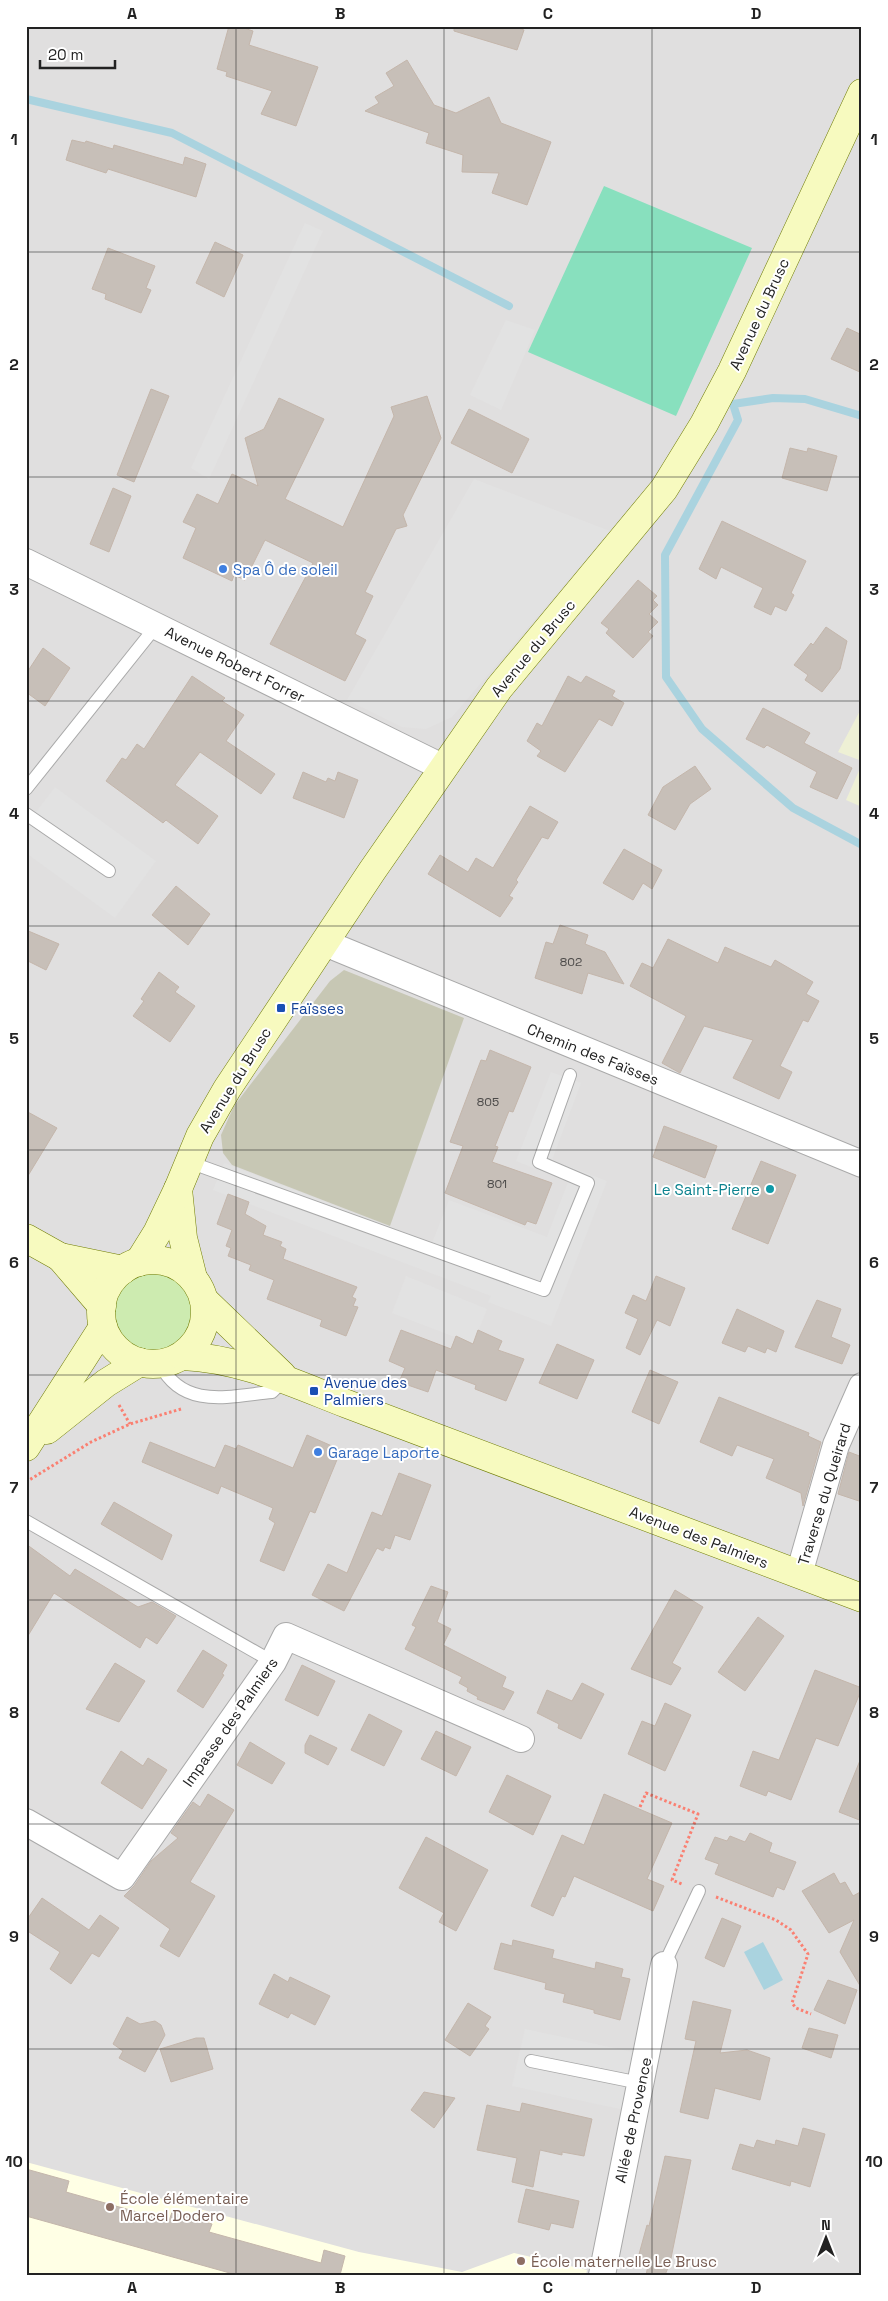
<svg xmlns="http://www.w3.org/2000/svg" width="888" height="2301" font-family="'Space Grotesk',sans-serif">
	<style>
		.residential { fill: #e0dfdf }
		.education { fill: #ffffe5 }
		.construction { fill: #c7c7b4 }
		.farmland { fill: #eef0d5 }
		.grass { fill: #cdebb0 }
		.pitch { fill: #88e0be }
		.parking { fill: #e2e2e2 }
		.water { fill: #aad3df }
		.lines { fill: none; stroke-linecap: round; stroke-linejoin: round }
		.stream { stroke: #aad3df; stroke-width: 8 }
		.building { fill: #c7bfb8; stroke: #c4b6ab }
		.lane-casing { stroke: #a9a9a9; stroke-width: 14 }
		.street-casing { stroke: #a9a9a9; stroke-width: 28 }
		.secondary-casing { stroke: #707d05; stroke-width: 29 }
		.path { stroke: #fa8072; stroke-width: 3; stroke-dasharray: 2.5 2.5; stroke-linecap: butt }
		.lane { stroke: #fff; stroke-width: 12 }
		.street { stroke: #fff; stroke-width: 26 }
		.secondary { stroke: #f7fabf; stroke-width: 28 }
		.grid { fill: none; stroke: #222; stroke-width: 1; stroke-opacity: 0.55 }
		.shop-dot { fill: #3f7fe0; stroke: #fff; stroke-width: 2 }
		.transit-dot { fill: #1a4fb4; stroke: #fff; stroke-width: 2 }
		.culture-dot { fill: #0f9aa8; stroke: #fff; stroke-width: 2 }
		.education-dot { fill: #8d6e63; stroke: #fff; stroke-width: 2 }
		.labels { text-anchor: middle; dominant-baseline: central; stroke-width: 4; stroke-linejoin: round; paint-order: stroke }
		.number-label { font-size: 12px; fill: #4b4948 }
		.street-label { font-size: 15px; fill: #222; stroke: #fff }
		.shop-label { font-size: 15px; fill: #366cbe; stroke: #fff; text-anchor: start }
		.transit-label { font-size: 15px; fill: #164399; stroke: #fff; text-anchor: start }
		.culture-label { font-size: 15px; fill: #0d838f; stroke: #fff; text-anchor: end }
		.education-label { font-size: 15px; fill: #785e54; stroke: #fff; text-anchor: start }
		.neatline { fill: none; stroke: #222; stroke-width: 2 }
		.grid-label { font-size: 16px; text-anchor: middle; font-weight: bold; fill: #222 }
	</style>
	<rect width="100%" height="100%" fill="#f2efe9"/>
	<rect class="residential" x="26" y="26" width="836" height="2249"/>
	<path class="education" d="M26,2162L359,2252L462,2272L514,2253L587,2270L586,2275H26Z"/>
	<path class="construction" d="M344,970L464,1018L390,1226L232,1165L223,1153L221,1135L234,1106L330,981Z"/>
	<g class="farmland">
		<path d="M862,707V761L838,752Z"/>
		<path d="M862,764V807L846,800Z"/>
	</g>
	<path class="grass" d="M154,1260C179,1264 191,1270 198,1294C200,1301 205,1309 205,1316C208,1356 148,1378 120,1351C113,1345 105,1336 103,1327C101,1314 103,1288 113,1279C124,1271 142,1266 154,1260Z"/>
	<path class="pitch" d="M604,186L752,248L676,416L528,352Z"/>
	<g class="parking">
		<path d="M305,223L323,231L209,479L191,468Z"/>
		<path d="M506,320L535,330L501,410L470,395Z"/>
		<path d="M474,479L610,531L452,717L426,729L402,727L347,700Z"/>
		<path d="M55,787L156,861L115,918L26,853V825Z"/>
		<path d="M551,1072L581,1083L552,1160L607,1181L551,1326L488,1302L491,1296L213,1190L224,1163L432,1243L449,1200L547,1237L568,1182L516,1161Z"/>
		<path d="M406,1276L487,1309L473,1344L392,1313Z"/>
		<path d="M525,2029L647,2055L634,2112L512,2086Z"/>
	</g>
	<path class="water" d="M763,1942L783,1980L764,1990L744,1952Z"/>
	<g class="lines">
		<g class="stream">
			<path d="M26,99L172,133L509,306"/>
			<path d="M862,416L805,399L773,398L733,404L738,420L665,555L666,677L702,729L793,808L862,845"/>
		</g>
	</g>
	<g class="building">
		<path d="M229,26H238L253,31L249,45L318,67L296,126L261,114L272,91L226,76L227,72L217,69Z"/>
		<path d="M454,26H513L524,30L517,50L454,31Z"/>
		<path d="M407,60L434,105L456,113L489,97L501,123L551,142L527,205L492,193L499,173L462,172L463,155L426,143L429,133L365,111L379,103L375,97L394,86L386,73Z"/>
		<path d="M72,140L85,143L86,141L113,149L114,145L183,165L185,157L206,164L196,197L108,169L106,173L66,160Z"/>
		<path d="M215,242L243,255L224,297L196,283Z"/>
		<path d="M108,248L155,266L146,288L151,290L141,313L105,299L106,294L92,289Z"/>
		<path d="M847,328L862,335V373L831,359Z"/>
		<path d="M151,389L169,396L134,482L117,475Z"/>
		<path d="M427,396L441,438L403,515L407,526L396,529L365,592L373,596L355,634L366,640L345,681L270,644L313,563L265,540L245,580L234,575L232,581L183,558L196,528L183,522L197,494L218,504L232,474L258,486L245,438L264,429L279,398L324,419L285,499L343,527L394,416L391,407Z"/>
		<path d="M469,409L529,439L512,473L451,443Z"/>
		<path d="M790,448L807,452L808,448L837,456L827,491L782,478Z"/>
		<path d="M113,488L131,496L109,552L90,544Z"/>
		<path d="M722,521L806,561L791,593L794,595L786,611L775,606L771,615L754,607L763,588L721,567L716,579L699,569Z"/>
		<path d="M638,580L657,596L653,600L658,605L649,614L658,622L648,632L653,636L633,658L606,633L609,629L601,623Z"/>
		<path d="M826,627L847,641L840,669L822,692L805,680L808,675L794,665L811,643L813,645Z"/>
		<path d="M43,648L70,668L45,706L26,692V674Z"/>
		<path d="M192,676L225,698L222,701L244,715L226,741L275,774L261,794L200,752L175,785L218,816L198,844L166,820L163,823L106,781L122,758L126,760L137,744L144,749Z"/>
		<path d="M568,676L581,683L586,676L615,691L612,696L624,703L612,726L599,719L565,772L537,756L541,751L527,741L537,723L542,726Z"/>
		<path d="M763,708L810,733L804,743L852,768L837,799L810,787L817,772L767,745L764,748L746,739Z"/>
		<path d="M695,766L711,789L690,804L675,830L648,815L663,787Z"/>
		<path d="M303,772L326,782L328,778L335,781L338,772L358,780L344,818L293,798Z"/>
		<path d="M530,806L558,822L548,839L542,837L516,880L518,882L509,896L513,898L500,917L428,874L440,855L468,872L476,858L493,868Z"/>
		<path d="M624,849L662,870L652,889L643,883L633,900L603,883Z"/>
		<path d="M176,886L210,914L188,945L152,915Z"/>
		<path d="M560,925L588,935L585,944L605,952L624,984L588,973L582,994L535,978L546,942L553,944Z"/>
		<path d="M26,930L59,944L46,970L26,960Z"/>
		<path d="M668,939L718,963L725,947L771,967L775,960L813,982L806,994L819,1001L808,1022L803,1020L780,1066L792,1072L779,1099L733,1078L753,1040L704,1026L680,1073L662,1063L686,1016L630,986L642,963L653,968Z"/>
		<path d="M159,972L179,987L175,992L195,1006L170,1042L133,1016L144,1001L141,999Z"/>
		<path d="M490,1050L531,1067L513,1112L509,1111L495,1146L498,1147L492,1162L552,1183L536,1224L527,1221L525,1225L445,1193L463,1146L450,1142L481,1060L486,1061Z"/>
		<path d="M26,1111L57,1128L26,1179Z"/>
		<path d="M664,1126L717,1146L705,1178L653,1157Z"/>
		<path d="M761,1161L796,1175L768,1244L732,1229Z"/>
		<path d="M228,1194L249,1202L245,1214L266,1226L263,1235L282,1242L280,1246L286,1249L283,1259L357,1287L352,1297L356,1299L353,1306L358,1307L346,1336L320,1326L322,1320L267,1299L274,1280L249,1270L251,1265L228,1256L231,1248L226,1246L232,1230L217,1224Z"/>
		<path d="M656,1276L685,1288L670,1326L657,1320L640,1355L626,1348L638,1319L625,1313L633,1295L646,1301Z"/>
		<path d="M817,1300L841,1309L831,1337L850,1345L842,1364L795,1347Z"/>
		<path d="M737,1309L784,1331L776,1352L767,1348L765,1353L748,1346L745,1352L722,1343Z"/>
		<path d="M401,1330L451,1349L456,1336L473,1344L478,1330L502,1341L498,1350L524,1359L506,1401L475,1389L476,1385L436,1370L428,1392L399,1382L405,1368L389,1361Z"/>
		<path d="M557,1344L594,1360L577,1399L539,1383Z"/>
		<path d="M650,1370L678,1382L659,1424L632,1412Z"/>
		<path d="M719,1397L809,1433L808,1436L821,1442L803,1506L801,1493L766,1478L774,1459L737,1445L732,1456L700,1442Z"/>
		<path d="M307,1435L341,1450L315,1513L310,1511L284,1571L260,1561L275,1523L269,1519L273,1508L221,1486L218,1494L142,1462L150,1442L215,1468L225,1445L236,1449L238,1445L293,1468Z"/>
		<path d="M849,1452L862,1457V1502L838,1494Z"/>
		<path d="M399,1473L431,1485L410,1540L395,1535L390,1549L385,1547L383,1551L377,1548L344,1611L312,1595L328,1564L347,1573L372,1512L382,1516Z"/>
		<path d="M114,1502L172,1535L162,1560L101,1524Z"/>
		<path d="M26,1544L70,1576L75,1569L138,1607L152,1602L176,1616L157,1644L146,1637L140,1648L54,1593L26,1639Z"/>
		<path d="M431,1586L448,1592L437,1622L451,1629L443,1645L506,1677L502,1687L514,1692L504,1710L477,1699L478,1697L467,1691L468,1688L459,1683L462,1677L405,1649L416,1627L412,1625Z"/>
		<path d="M675,1590L703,1607L672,1663L681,1668L671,1685L631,1669Z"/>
		<path d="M758,1617L784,1636L745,1691L718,1672Z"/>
		<path d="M203,1650L227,1665L222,1674L224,1675L203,1708L177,1691Z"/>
		<path d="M115,1663L145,1681L119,1722L86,1709Z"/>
		<path d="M302,1665L335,1681L318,1716L285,1700Z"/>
		<path d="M815,1670L862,1688L838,1746L816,1738L791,1800L768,1791L766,1796L740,1786L753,1751L779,1760Z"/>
		<path d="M582,1683L604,1694L581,1739L558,1728L559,1724L537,1713L547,1690L572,1701Z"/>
		<path d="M665,1703L691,1715L665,1771L628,1754L642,1721L655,1726Z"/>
		<path d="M369,1714L402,1731L384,1766L351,1750Z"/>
		<path d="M436,1731L471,1747L456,1776L421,1759Z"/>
		<path d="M310,1735L337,1748L328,1765L305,1753V1745Z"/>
		<path d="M250,1742L285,1763L272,1784L237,1765Z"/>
		<path d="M121,1751L143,1766L148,1758L167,1770L142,1809L101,1783Z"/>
		<path d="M861,1758L862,1759V1821L839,1812Z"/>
		<path d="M507,1775L551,1796L533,1835L489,1812Z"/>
		<path d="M208,1794L234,1810L190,1882L215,1896L179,1957L160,1946L170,1929L124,1896L134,1886L151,1861L178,1838L171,1833L193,1802L200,1807Z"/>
		<path d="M604,1794L672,1823L647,1879L664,1886L653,1911L574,1876L565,1897L562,1896L553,1916L531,1906L562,1835L584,1845Z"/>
		<path d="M750,1833L772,1843L769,1852L796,1862L784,1890L777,1887L773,1897L715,1874L719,1864L705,1859L715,1837L727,1841L730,1836L745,1842Z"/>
		<path d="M426,1837L488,1870L456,1931L439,1922L444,1913L399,1888Z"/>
		<path d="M834,1873L840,1884L845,1882L853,1896L862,1891V1989L840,1952L854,1920L829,1933L802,1891Z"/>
		<path d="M42,1898L89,1930L100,1915L119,1928L99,1957L92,1953L71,1984L50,1969L60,1952L26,1930V1921Z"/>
		<path d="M722,1918L741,1926L724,1967L705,1958Z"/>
		<path d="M513,1940L554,1950L552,1958L595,1969L596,1962L623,1969L621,1977L630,1979L620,2020L594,2013V2010L563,2002L565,1994L545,1989L546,1983L494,1969L501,1943L512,1946Z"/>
		<path d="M274,1974L288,1982L290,1977L330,1996L315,2025L291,2013L288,2018L259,2004Z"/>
		<path d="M828,1980L857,1990L845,2024L814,2010Z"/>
		<path d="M693,2001L731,2010L720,2053L747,2050L770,2058L760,2100L715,2088L708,2119L680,2112L696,2041L685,2039Z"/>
		<path d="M468,2003L491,2017L485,2026L489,2029L470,2056L445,2040Z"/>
		<path d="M127,2017L140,2024L155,2021L161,2025L165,2035L145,2072L119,2058L123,2051L113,2044Z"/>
		<path d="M809,2028L838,2035L831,2058L802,2048Z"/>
		<path d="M196,2038H204L213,2069L171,2082L160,2049Z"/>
		<path d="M424,2092L455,2098L434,2128L411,2110Z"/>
		<path d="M522,2103L592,2119L584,2156L562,2152V2155L540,2150L533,2187L512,2182L517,2158L477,2150L487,2105L520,2112Z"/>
		<path d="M803,2128L825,2134L810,2187L791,2181L790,2186L732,2169L740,2144L754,2148L757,2140L775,2145L776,2140L798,2146Z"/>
		<path d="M665,2156L691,2160L670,2263L665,2275H646L649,2261L638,2258L647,2225L649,2226Z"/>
		<path d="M26,2169L69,2181L66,2192L169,2221L172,2212L212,2224L209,2232L321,2263L324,2250L345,2256L340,2275H237L26,2216Z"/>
		<path d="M526,2189L579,2201L573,2228L551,2223L549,2230L518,2222Z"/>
	</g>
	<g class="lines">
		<g class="lane-casing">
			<g id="lane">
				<path d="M26,789L157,625"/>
				<path d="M26,814L109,871"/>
				<path d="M189,1162L544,1290L588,1183L539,1162L570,1075"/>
				<path d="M160,1364C183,1410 230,1396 272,1392L285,1379"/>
				<path d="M26,1521L273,1662"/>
				<path d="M664,1965L699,1891"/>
				<path d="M531,2061L640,2083"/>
			</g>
		</g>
		<g class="street-casing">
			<g id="street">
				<path d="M26,562L442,767"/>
				<path d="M325,943L862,1164"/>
				<path d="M799,1574L836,1445L862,1386"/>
				<path d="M26,1822L122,1877L273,1662L286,1636L521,1739"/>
				<path d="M602,2275L664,1965"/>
			</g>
		</g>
		<g class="secondary-casing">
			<g id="secondary">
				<path d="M178,1189L183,1238L193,1278"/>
				<path d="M26,1238L60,1257L123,1270"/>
				<path d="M60,1257L102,1306"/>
				<circle cx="153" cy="1312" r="52"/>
				<path d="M139,1262L157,1233L178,1189L200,1136L227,1089L372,871L499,688L664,489L704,424L732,371L862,93"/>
				<path d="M204,1300L282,1375"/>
				<path d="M182,1356C240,1358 293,1383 347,1404L862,1598"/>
				<path d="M47,1430L106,1383L140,1362"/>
				<path d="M26,1447L103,1327"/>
			</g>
		</g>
		<g class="path">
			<path d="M119,1405L130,1424"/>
			<path d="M26,1482L91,1442L130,1424L181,1409"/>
			<path d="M640,1807L646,1793L698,1814L672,1880L682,1884"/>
			<path d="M716,1897L776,1920L791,1930L808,1954L792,2003L796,2008L811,2014"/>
		</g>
		<use href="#lane" class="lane"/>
		<use href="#street" class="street"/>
		<use href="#secondary" class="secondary"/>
	</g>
	<path class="grid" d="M236,26V2275M444,26V2275M652,26V2275M26,252H862M26,477H862M26,701H862M26,926H862M26,1150H862M26,1375H862M26,1600H862M26,1824H862M26,2049H862"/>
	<g class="shop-dot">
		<circle cx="223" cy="569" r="5"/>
		<circle cx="318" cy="1452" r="5"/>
	</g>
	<g class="transit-dot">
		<rect x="276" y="1003" width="10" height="10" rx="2.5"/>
		<rect x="309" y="1386" width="10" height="10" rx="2.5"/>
	</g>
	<circle class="culture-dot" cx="770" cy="1189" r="5"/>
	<g class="education-dot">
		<circle cx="110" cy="2207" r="5"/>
		<circle cx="521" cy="2261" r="5"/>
	</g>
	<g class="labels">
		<g class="number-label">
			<text x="571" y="962">802</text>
			<text x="488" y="1102">805</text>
			<text x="497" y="1184">801</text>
		</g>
		<g class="street-label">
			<text transform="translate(759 314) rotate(-65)">Avenue du Brusc</text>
			<text transform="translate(533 648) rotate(-50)">Avenue du Brusc</text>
			<text transform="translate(235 664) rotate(26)">Avenue Robert Forrer</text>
			<text transform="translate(593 1054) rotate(22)">Chemin des Faïsses</text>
			<text transform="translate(235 1080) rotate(-58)">Avenue du Brusc</text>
			<text transform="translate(824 1494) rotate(-73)">Traverse du Queirard</text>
			<text transform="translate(699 1537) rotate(21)">Avenue des Palmiers</text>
			<text transform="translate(230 1722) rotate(-55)">Impasse des Palmiers</text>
			<text transform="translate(633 2120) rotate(-78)">Allée de Provence</text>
		</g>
		<g class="shop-label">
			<text x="233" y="569">Spa Ô de soleil</text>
			<text x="328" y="1452">Garage Laporte</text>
		</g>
		<g class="transit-label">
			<text x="291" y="1008">Faïsses</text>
			<text x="324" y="1382">Avenue des<tspan x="324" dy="17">Palmiers</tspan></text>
		</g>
		<g class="culture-label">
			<text x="760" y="1189">Le Saint-Pierre</text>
		</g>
		<g class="education-label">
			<text x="120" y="2198">École élémentaire<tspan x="120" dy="17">Marcel Dodero</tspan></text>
			<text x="531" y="2261">École maternelle Le Brusc</text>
		</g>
	</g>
	<rect width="888" height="2301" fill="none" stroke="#ffffff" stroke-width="55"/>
	<g transform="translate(826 2238)" stroke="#ffffff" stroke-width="4" paint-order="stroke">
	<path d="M0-4L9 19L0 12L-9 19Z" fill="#222222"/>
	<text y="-8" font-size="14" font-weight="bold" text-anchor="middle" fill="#222222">N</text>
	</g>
	<path d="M40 60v8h75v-8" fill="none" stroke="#222222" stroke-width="2.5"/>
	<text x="48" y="60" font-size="15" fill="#222222" stroke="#ffffff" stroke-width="4" paint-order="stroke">20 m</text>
	<rect x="28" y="28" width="832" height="2246" class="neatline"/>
	<g class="grid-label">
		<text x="132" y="19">A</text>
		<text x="340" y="19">B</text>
		<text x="548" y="19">C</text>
		<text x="756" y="19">D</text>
		<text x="14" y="145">1</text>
		<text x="874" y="145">1</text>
		<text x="14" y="370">2</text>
		<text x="874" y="370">2</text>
		<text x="14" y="595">3</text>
		<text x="874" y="595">3</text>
		<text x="14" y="819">4</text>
		<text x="874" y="819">4</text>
		<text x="14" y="1044">5</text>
		<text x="874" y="1044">5</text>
		<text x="14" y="1268">6</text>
		<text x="874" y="1268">6</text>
		<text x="14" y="1493">7</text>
		<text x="874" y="1493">7</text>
		<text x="14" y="1718">8</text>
		<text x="874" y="1718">8</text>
		<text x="14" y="1942">9</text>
		<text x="874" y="1942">9</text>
		<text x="14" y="2167">10</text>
		<text x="874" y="2167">10</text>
		<text x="132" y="2293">A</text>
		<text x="340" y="2293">B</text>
		<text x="548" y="2293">C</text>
		<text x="756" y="2293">D</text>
	</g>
</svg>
